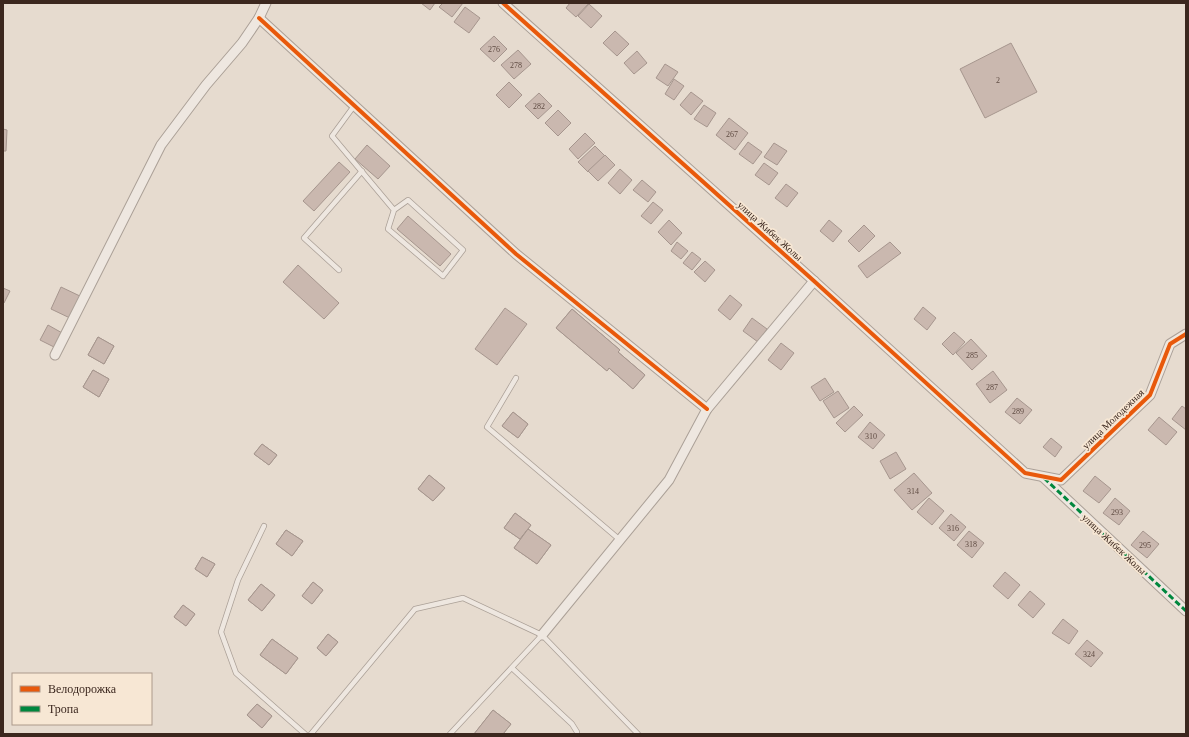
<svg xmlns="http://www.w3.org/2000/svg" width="1189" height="737" font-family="Georgia,serif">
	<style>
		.building { fill: #cab8af; stroke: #a6968e }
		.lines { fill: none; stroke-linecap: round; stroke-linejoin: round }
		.service-casing { stroke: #aba097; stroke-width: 6 }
		.minor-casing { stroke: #aba097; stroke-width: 11 }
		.service { stroke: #eee7e0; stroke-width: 4.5 }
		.minor { stroke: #eee7e0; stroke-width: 9 }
		.quiet { stroke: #00873e; stroke-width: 3; stroke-dasharray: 6 3; stroke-linecap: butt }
		.cycleway-casing { stroke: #f7e7d4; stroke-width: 6 }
		.cycleway { stroke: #e8590c; stroke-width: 4 }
		.labels { text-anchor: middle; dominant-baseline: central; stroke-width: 3.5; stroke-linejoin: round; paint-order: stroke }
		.number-label { font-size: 8px; fill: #5f4b42 }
		.street-label { font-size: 10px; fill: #3b271e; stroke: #f7e7d4 }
	</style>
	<rect width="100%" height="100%" fill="#e6dbcf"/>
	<g class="building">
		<path d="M421,3H435L430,10Z"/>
		<path d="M443,3H463L452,17L439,7Z"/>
		<path d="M570,3H589L576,17L566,8Z"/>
		<path d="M589,4L602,16L591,28L578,16Z"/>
		<path d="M465,7L480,18L469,33L454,22Z"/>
		<path d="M615,31L629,44L617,56L603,43Z"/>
		<path d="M494,36L507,49L494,62L480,49Z"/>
		<path d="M1011,43L1037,92L985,118L960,69Z"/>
		<path d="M518,50L531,64L514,79L501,65Z"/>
		<path d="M637,51L647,63L634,74L624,63Z"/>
		<path d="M665,64L678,72L668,86L656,78Z"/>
		<path d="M674,79L684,86L674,100L665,94Z"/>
		<path d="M509,82L522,95L509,108L496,95Z"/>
		<path d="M691,92L703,101L691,115L680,105Z"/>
		<path d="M539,93L552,106L538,119L525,106Z"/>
		<path d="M704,105L716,113L707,127L694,119Z"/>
		<path d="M558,110L571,123L558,136L545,123Z"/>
		<path d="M729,118L748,133L735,150L716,135Z"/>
		<path d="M3,129L7,130L6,151H3Z"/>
		<path d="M585,133L595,143L578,159L569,149Z"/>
		<path d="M748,142L762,152L753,164L739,154Z"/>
		<path d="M774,143L787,151L777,165L764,157Z"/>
		<path d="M367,145L390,166L378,179L355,159Z"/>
		<path d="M595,146L605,156L588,172L578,162Z"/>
		<path d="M605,155L615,165L598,181L588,171Z"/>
		<path d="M339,162L350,172L314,211L303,201Z"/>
		<path d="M764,163L778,173L769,185L755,175Z"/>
		<path d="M620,169L632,180L620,194L608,183Z"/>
		<path d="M642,180L656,192L648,202L633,190Z"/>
		<path d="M786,184L798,193L787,207L775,198Z"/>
		<path d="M653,202L663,210L651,224L641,216Z"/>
		<path d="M408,216L451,254L440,266L397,229Z"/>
		<path d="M669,220L682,233L671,245L658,232Z"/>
		<path d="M829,220L842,231L833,242L820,231Z"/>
		<path d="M864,225L875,236L859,252L848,241Z"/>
		<path d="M677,242L688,251L681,259L671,251Z"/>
		<path d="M890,242L901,253L867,278L858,266Z"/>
		<path d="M692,252L701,259L692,270L683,263Z"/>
		<path d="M705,261L715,270L705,282L694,272Z"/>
		<path d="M298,265L339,303L324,319L283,282Z"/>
		<path d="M61,287L82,297L72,319L51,309Z"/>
		<path d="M3,288L10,291L4,303H3Z"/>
		<path d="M730,295L742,305L730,320L718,310Z"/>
		<path d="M923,307L936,318L927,330L914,319Z"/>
		<path d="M505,308L527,324L497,365L475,349Z"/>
		<path d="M572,309L620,350L618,352L645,375L633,389L609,368L607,371L556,328Z"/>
		<path d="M572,309L620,350L618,352L645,375L633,389L609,368L607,371L556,328Z"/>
		<path d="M752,318L767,329L758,342L743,331Z"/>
		<path d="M48,325L64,334L56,348L40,340Z"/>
		<path d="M954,332L965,342L953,355L942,344Z"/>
		<path d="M98,337L114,346L104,364L88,355Z"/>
		<path d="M98,337L114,346L104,364L88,355Z"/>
		<path d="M971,339L987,356L972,370L956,353Z"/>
		<path d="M781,343L794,353L781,370L768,360Z"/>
		<path d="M93,370L109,379L99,397L83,387Z"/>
		<path d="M93,370L109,379L99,397L83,387Z"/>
		<path d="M993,371L1007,390L990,403L976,384Z"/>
		<path d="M825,378L834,392L820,401L811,387Z"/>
		<path d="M838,391L849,408L834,418L823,401Z"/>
		<path d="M1017,398L1032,410L1020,424L1005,412Z"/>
		<path d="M854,406L863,415L845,432L836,423Z"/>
		<path d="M1182,406L1186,409V430L1172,419Z"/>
		<path d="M513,412L528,424L518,438L502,426Z"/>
		<path d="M513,412L528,424L518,438L502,426Z"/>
		<path d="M1159,417L1177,432L1166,445L1148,430Z"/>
		<path d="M870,422L885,435L873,449L858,437Z"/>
		<path d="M1051,438L1062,447L1055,457L1043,447Z"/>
		<path d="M262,444L277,455L269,465L254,454Z"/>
		<path d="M262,444L277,455L269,465L254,454Z"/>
		<path d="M896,452L906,469L890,479L880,461Z"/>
		<path d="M914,473L932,493L912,510L894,490Z"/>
		<path d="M429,475L445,488L433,501L418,489Z"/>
		<path d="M429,475L445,488L433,501L418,489Z"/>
		<path d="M1095,476L1111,489L1099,503L1083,491Z"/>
		<path d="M929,498L944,511L932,525L917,512Z"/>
		<path d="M1115,498L1130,511L1119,525L1103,513Z"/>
		<path d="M515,513L531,525L520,539L504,528Z"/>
		<path d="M515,513L531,525L520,539L504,528Z"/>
		<path d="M951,514L966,527L954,541L939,528Z"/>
		<path d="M528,529L551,545L537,564L514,548Z"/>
		<path d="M528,529L551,545L537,564L514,548Z"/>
		<path d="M286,530L303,541L292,556L276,544Z"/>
		<path d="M286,530L303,541L292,556L276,544Z"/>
		<path d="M969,531L984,543L972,558L957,545Z"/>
		<path d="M1143,531L1159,544L1147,558L1131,545Z"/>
		<path d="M202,557L215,564L207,577L195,569Z"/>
		<path d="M202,557L215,564L207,577L195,569Z"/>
		<path d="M1005,572L1020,585L1008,599L993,586Z"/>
		<path d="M313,582L323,590L312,604L302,596Z"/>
		<path d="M313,582L323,590L312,604L302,596Z"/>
		<path d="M261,584L275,595L262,611L248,600Z"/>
		<path d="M261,584L275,595L262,611L248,600Z"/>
		<path d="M1030,591L1045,604L1033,618L1018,605Z"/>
		<path d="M183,605L195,614L186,626L174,617Z"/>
		<path d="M183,605L195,614L186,626L174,617Z"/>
		<path d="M1063,619L1078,631L1069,644L1052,633Z"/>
		<path d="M328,634L338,642L326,656L317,648Z"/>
		<path d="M328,634L338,642L326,656L317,648Z"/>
		<path d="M272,639L298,658L286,674L260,655Z"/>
		<path d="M272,639L298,658L286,674L260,655Z"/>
		<path d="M1087,640L1103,653L1091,667L1075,654Z"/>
		<path d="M257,704L272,716L262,728L247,715Z"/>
		<path d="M257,704L272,716L262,728L247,715Z"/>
		<path d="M493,710L511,724L503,734H474Z"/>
		<path d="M493,710L511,724L503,734H474Z"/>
	</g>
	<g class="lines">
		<g class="service-casing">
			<g id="service">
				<path d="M354,106L332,136L394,210L388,229L443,276L463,250L408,200L394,210"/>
				<path d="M339,270L304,238L362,171"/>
				<path d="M516,378L487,427L620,540"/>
				<path d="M264,526L238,580L221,632L236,673L305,734"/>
				<path d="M512,668L572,724L577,732V734"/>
				<path d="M311,734L415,609L463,598L542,635L638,734"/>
				<path d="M450,734L542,635"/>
			</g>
		</g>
		<g class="minor-casing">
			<g id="minor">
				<path d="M503,3L814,281L1025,473L1061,480L1150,395L1170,344L1186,334"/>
				<path d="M259,18L516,254L707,409"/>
				<path d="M55,355L161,145L206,85L242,43L259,18L266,3"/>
				<path d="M1043,477L1186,611"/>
				<path d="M542,635L669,480L707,409L814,281"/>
			</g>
		</g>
		<use href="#service" class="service"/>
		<use href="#minor" class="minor"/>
		<path class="quiet" d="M1044,478L1186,611"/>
		<g class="cycleway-casing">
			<g id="cycleway">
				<path d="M503,3L814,281L1025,473L1061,480L1150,395L1170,344L1186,334"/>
				<path d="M259,18L516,254L707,409"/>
			</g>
		</g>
		<use href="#cycleway" class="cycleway"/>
	</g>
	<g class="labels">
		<g class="number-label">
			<text x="494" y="49">276</text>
			<text x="516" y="65">278</text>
			<text x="998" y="80">2</text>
			<text x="539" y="106">282</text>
			<text x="732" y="134">267</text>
			<text x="972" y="355">285</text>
			<text x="992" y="387">287</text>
			<text x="1018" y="411">289</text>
			<text x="871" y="436">310</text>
			<text x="913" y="491">314</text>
			<text x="1117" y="512">293</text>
			<text x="953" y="528">316</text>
			<text x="971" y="544">318</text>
			<text x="1145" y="545">295</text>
			<text x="1089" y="654">324</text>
		</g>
		<g class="street-label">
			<text transform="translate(770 231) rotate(42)">улица Жибек Жолы</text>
			<text transform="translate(1113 419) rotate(-44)">улица Молодежная</text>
			<text transform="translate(1114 544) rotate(43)">улица Жибек Жолы</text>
		</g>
	</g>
	<rect width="1189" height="737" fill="none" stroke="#3b271e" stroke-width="8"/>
	<rect x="12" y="673" width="140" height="52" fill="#f7e7d4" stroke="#ac9a8b"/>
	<rect x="20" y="686" width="20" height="6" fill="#e8590c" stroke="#ac9a8b"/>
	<text x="48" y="693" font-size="12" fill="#3b271e">Велодорожка</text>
	<rect x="20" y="706" width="20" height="6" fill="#00873e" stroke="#ac9a8b"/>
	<text x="48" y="713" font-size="12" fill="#3b271e">Тропа</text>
</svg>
